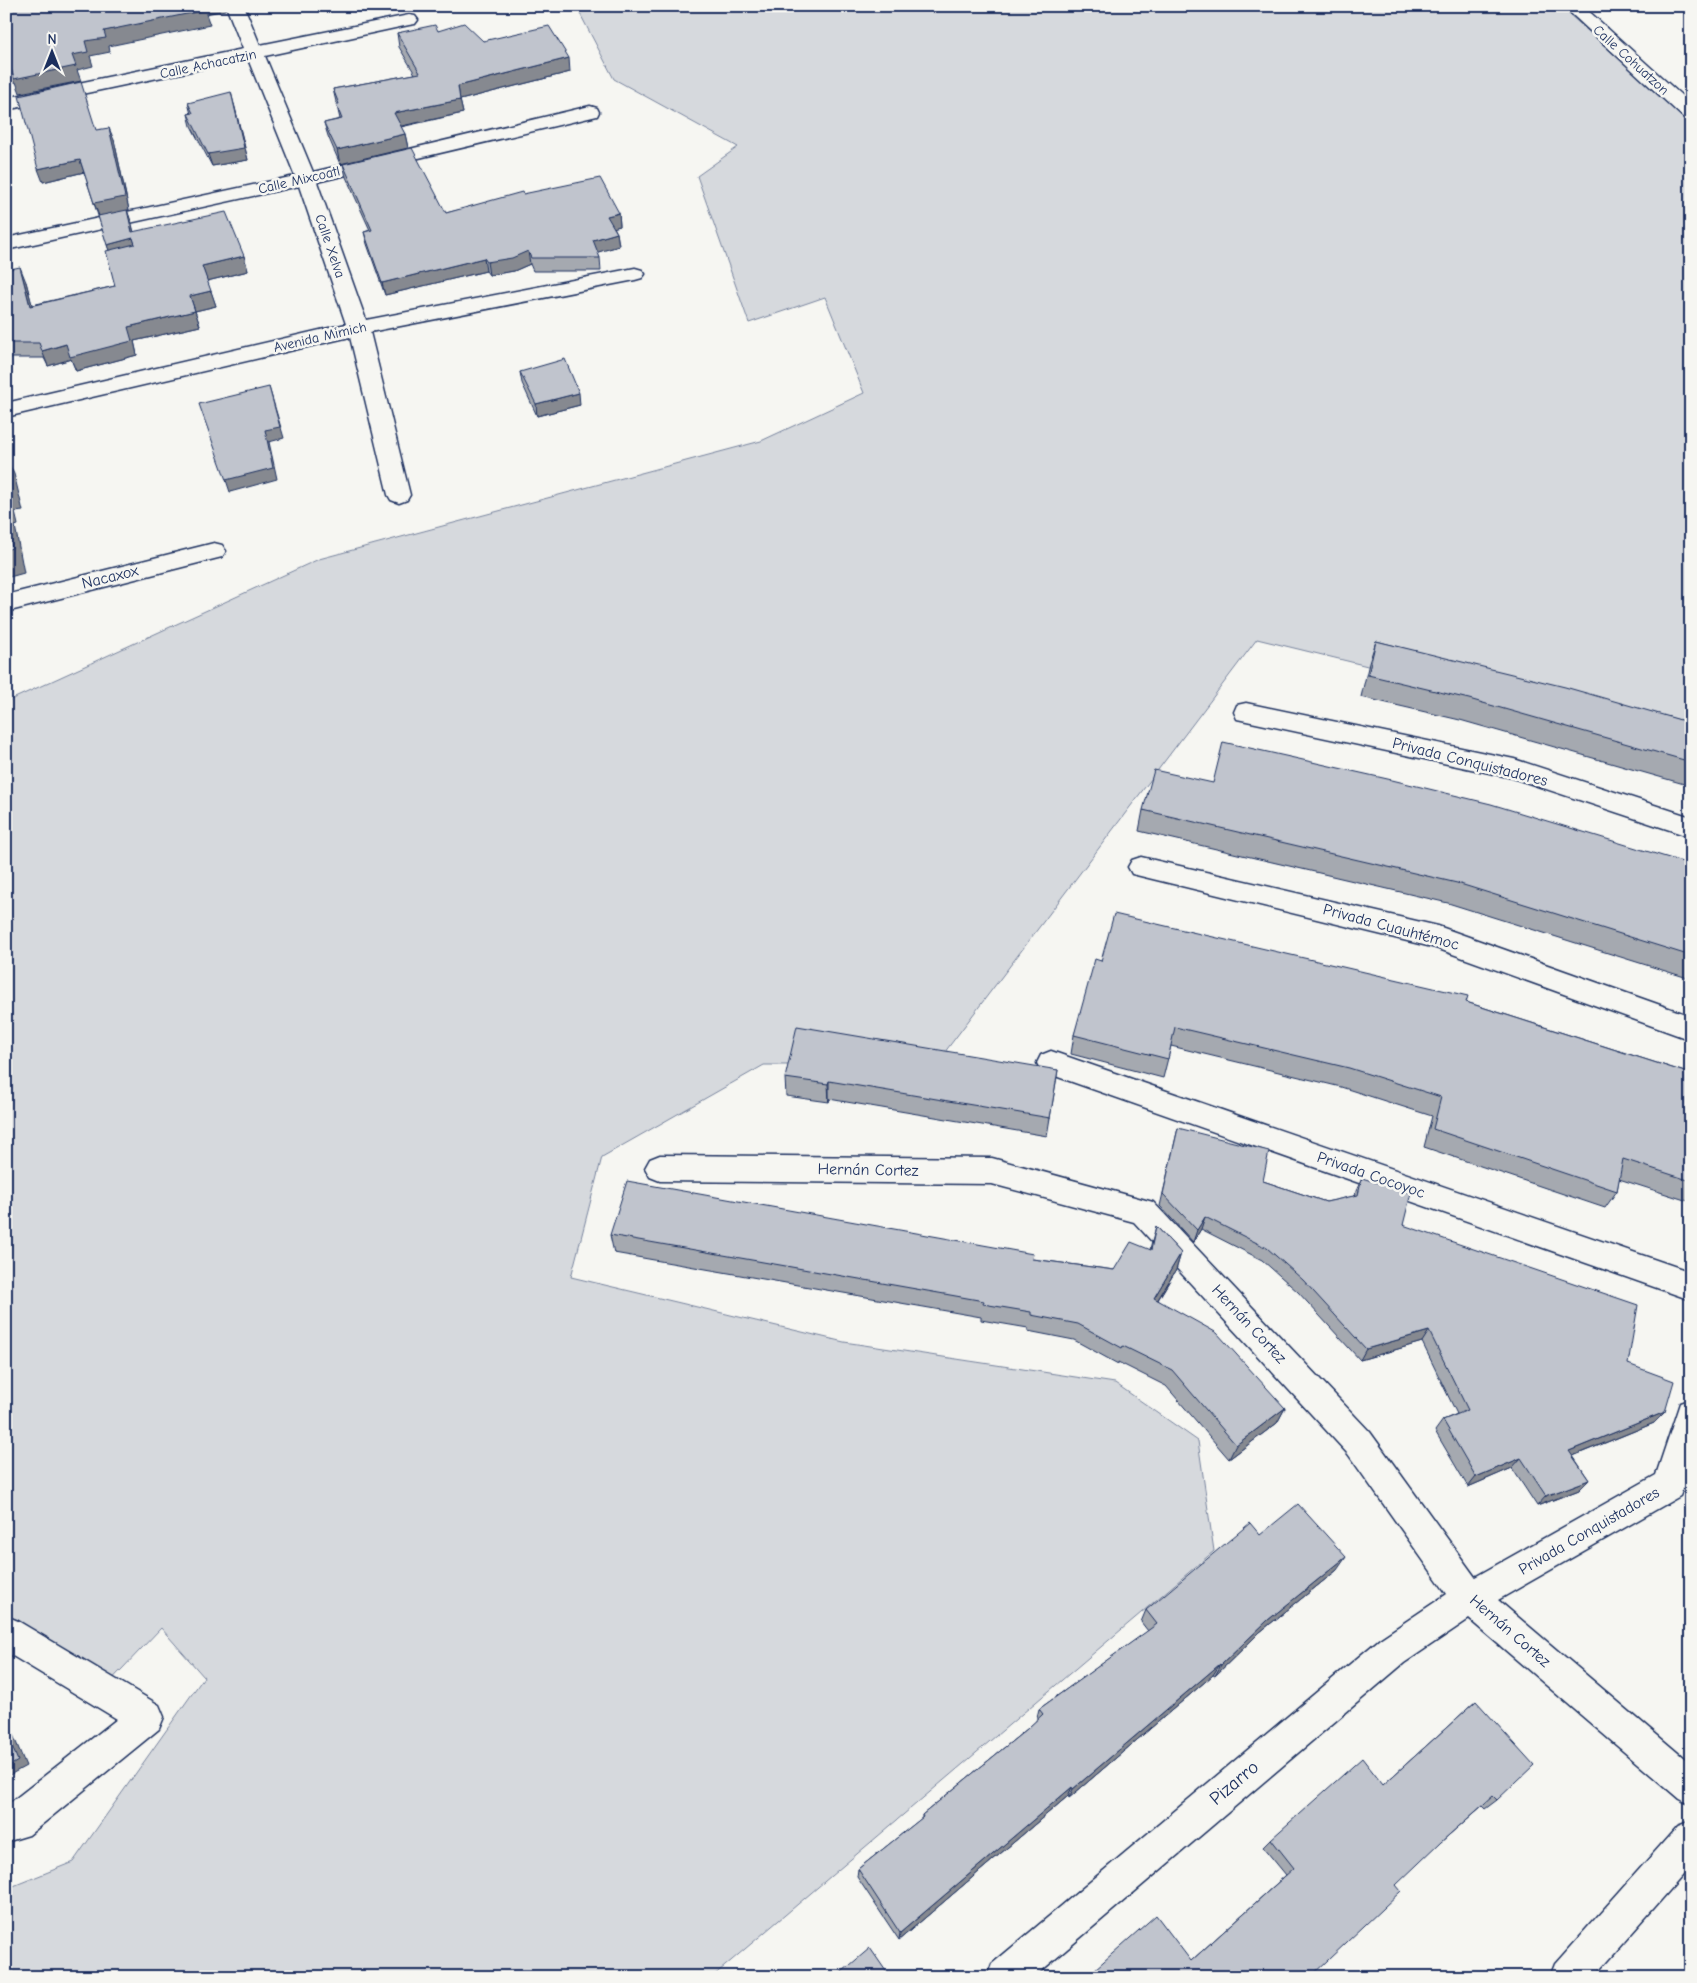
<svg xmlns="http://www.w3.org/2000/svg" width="1697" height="1983" font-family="'Comic Neue',sans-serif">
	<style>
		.green { fill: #d6d9dd; stroke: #78849e }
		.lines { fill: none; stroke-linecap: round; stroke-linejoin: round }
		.minor-casing { stroke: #1b2f5e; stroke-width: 3 }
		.tertiary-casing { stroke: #1b2f5e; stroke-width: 3 }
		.secondary-casing { stroke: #1b2f5e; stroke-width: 3 }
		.minor { fill: #f6f6f2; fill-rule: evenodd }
		.tertiary { fill: #f6f6f2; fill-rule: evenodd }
		.secondary { fill: #f6f6f2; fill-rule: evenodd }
		.wall { fill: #a5a9b0; stroke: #1b2f5e }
		.shaded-wall { fill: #868990; stroke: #1b2f5e }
		.building { fill: #c0c4cd; stroke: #1b2f5e }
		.labels { text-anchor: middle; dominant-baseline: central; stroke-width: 5; stroke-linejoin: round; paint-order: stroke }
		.far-street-label { font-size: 14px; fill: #1b2f5e; stroke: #f6f6f2 }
		.street-label { font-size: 16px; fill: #1b2f5e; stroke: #f6f6f2 }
		.near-street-label { font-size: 19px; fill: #1b2f5e; stroke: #f6f6f2 }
	</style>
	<rect width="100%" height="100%" fill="#f6f6f2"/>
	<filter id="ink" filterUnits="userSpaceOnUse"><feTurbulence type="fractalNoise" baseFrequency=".02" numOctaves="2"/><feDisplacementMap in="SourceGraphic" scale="10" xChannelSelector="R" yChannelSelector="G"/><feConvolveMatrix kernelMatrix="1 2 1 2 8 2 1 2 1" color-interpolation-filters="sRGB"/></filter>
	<g filter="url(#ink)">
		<path class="green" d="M576,6H1560L1691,123V745L1257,639L935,1065H764L602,1157L571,1277L844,1342L1115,1383L1198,1441L1214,1551L712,1977H6V1889L73,1862L204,1677L161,1628L102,1690L6,1633V702L319,559L761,441L864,393L825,297L749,323L697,176L738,147L614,79Z"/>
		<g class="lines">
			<g class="minor-casing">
				<g id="minor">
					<path d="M226,6H244L260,45L409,15L415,16L418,20L415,24L409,25L265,56L313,172L590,106L597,108L599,112L597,116L317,182L366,320L635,268L642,270L645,274L642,278L635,280L370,332L410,495L407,500L399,503L391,500L388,495L350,337L6,417V403L346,324L299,186L6,250V238L295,176L248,59L6,110V98L243,49Z"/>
					<path d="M214,543L222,545L226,551L222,557L6,612V595Z"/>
					<path d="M1246,703L1514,759L1691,817V837L1513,778L1237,719L1234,712L1237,705Z"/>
					<path d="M1141,857L1438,926L1691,1016V1040L1436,948L1132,874L1128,867L1132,860Z"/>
					<path d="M1051,1051L1691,1272V1300L1041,1071L1037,1063L1041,1055Z"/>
					<path d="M660,1155L992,1158L1153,1202L1370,1432L1475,1577L1656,1475L1680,1403L1691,1399V1467L1680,1496L1498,1600L1691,1764V1805L1679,1799L1469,1619L1404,1663L1034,1977H987L992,1964L1380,1639L1447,1594L1348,1454L1134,1222L992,1184L660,1181L650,1177L645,1168L650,1159Z"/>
					<path d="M6,1616L18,1621L159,1705L164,1717L159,1729L29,1835L6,1842V1806L117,1719L6,1652Z"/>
				</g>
			</g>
			<g class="tertiary-casing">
				<path id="tertiary" d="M1563,6H1583L1691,104V120L1684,118Z"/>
			</g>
			<g class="secondary-casing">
				<path id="secondary" d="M1691,1821V1866L1593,1977H1550L1555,1964L1678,1826Z"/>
			</g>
			<use href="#minor" class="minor"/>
			<use href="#tertiary" class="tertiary"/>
			<use href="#secondary" class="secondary"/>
		</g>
		<g class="wall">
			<path d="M438,31L483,41L570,72L460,100L463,113L401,127L405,134L408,148L340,164L328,136L324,123L340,119L333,89L415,74L399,47L397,33Z"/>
			<path d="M188,103L234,104L248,160L212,166L191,126L188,114H191Z"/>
			<path d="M97,130L114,140L129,210H127L134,232L244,256L248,271L207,281L216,306L195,311L200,326L134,341L137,355L76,371L71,359L48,366L44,358H6V270L26,282L32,305L115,286L109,250L84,172L43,182Z"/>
			<path d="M343,164L446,213L523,194L619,213L620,226L614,227L617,233L619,246L597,252L600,258L601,271H533L530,264L514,271L489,275L486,271L385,295L367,244L364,232L370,230L346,177Z"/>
			<path d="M520,372L580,405L537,416L522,383Z"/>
			<path d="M1376,641L1691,723V786L1460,720L1361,697L1369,663Z"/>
			<path d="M1143,810L1685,863L1691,853V979L1448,903L1139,831Z"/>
			<path d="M1101,961L1466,1002L1691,1074V1202L1619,1179L1617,1191L1605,1208L1424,1147L1432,1116L1341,1087L1171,1046L1163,1078L1071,1054L1074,1035Z"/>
			<path d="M1058,1070L1047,1136L829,1099V1102L786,1096L785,1078Z"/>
			<path d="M1178,1128L1263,1181L1326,1202L1355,1196L1356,1191L1362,1178L1403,1225L1628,1364L1665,1412L1654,1423L1573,1456L1589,1480L1579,1490L1537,1506L1512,1468L1468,1487L1435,1431L1443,1420L1457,1414L1422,1342L1360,1360L1298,1292L1262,1260L1201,1229L1193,1242L1160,1206Z"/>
			<path d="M1156,1226L1181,1253L1176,1270L1158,1300L1285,1408L1277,1423L1229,1459L1166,1386L1118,1362V1364L1074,1340L1028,1331V1328L981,1320V1317L614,1253L610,1235L1032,1259L1114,1270L1150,1250Z"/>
			<path d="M1260,1535L1337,1570L1260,1632L1215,1676L1213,1675L1069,1798L1068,1796L899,1940L857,1877L858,1869L922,1818V1815L1027,1729L1036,1721L1039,1709L1148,1631L1141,1622L1146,1610Z"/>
			<path d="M1476,1701L1497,1800L1485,1809L1482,1806L1441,1842L1191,1961L1286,1875L1263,1847L1271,1839L1383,1785Z"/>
		</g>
		<g class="shaded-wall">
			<path d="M203,6H226L225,10L206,14L210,25L109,46L110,52L90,56L93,66L77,70L81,81L20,93L16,82L6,84V69L72,55L85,41L104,31Z"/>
			<path d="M569,58L570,72L460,100L458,86Z"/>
			<path d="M231,92L248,160L212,166L208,154Z"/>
			<path d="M460,100L463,113L397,127L394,113Z"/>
			<path d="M109,128L114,140L129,210H127L132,224L137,247L132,232L99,216L94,203Z"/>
			<path d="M405,134L408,148L340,164L337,150Z"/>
			<path d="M80,160L84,172L43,182L38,169Z"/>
			<path d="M619,213L620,226L609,229L607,216Z"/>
			<path d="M617,233L619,246L595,253L593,240Z"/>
			<path d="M133,238L138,252L112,259L107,245Z"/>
			<path d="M528,251L530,264L514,271L489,275L487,262Z"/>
			<path d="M244,256L248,271L207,281L202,266Z"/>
			<path d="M484,258L486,271L385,295L382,283Z"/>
			<path d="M20,267L26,282L36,320L30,306Z"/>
			<path d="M211,291L216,306L195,311L190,296Z"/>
			<path d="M195,311L200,326L134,341L137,355L76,371L71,359L48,366L42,351L128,327Z"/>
			<path d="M269,387L284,438L269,442L277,479L230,492L226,480L265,430Z"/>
			<path d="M579,393L580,405L537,416L536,404Z"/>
			<path d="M6,458L14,474L23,511L15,512L18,525L15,526L24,573L6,578Z"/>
			<path d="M829,1081V1102L828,1084Z"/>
			<path d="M1205,1217L1201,1229L1193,1242L1197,1230Z"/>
			<path d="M1181,1253L1176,1270L1149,1314L1154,1298Z"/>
			<path d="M1429,1331L1422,1342L1360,1360L1366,1349Z"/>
			<path d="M1285,1408L1277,1423L1229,1459L1236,1445Z"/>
			<path d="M1665,1412L1654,1423L1560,1461L1569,1451Z"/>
			<path d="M1521,1458L1512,1468L1468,1487L1476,1477Z"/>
			<path d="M1589,1480L1579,1490L1537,1506L1546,1496Z"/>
			<path d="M1346,1557L1337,1570L1260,1632L1215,1676L1221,1665L1268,1620Z"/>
			<path d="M1220,1664L1213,1675L1069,1798L1073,1789Z"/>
			<path d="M6,1718L26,1766L6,1777Z"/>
			<path d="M1072,1787L1068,1796L899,1940L900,1933Z"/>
		</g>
		<g class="building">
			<path d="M6,6H204L206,10L104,31L106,38L85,41L88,52L72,55L76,66L14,79L11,68L6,69Z"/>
			<path d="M464,23L483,41L549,26L569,58L458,86L460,100L394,113L405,134L337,150L324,123L342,119L336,104H339L333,89L420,73L397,33L435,25L438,31Z"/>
			<path d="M81,82L96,130L109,128L125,197L94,203L80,160L38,169L19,96Z"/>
			<path d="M231,92L244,148L208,154L188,114L193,113L188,103Z"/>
			<path d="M412,148L446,213L522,192L523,194L600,178L619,213L607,216L617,233L593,240L600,258H531L528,251L512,258L487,262L484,258L382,283L364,232L372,230L343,164Z"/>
			<path d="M127,210L132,232L226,212L244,256L202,266L211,291L190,296L195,311L128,327L132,341L70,357L66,344L42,351L39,343H6V270L20,267L30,306L115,286L106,251L135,244L133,238L107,245L98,216Z"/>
			<path d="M565,359L579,393L536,404L520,372Z"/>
			<path d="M269,387L280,427L265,430L273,468L226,480L199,404Z"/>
			<path d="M6,466L11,486L6,487Z"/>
			<path d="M6,518L12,548L6,550Z"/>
			<path d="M1376,641L1565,687L1691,723V762L1469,699L1368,675Z"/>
			<path d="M1223,742L1392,780L1491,804L1689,864L1691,854V956L1457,883L1143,810L1154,770L1213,783Z"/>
			<path d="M1114,914L1468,996L1466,1002L1691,1074V1181L1623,1159L1617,1191L1433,1129L1441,1097L1349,1068L1175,1027L1168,1059L1074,1035L1095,959L1101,961Z"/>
			<path d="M797,1026L1058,1070L1050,1118L829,1081L828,1084L785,1078Z"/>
			<path d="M1178,1128L1269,1151L1263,1181L1326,1202L1358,1195L1362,1178L1411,1193L1403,1225L1638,1305L1628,1364L1674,1381L1665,1412L1569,1451L1589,1480L1546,1496L1521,1458L1476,1477L1443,1420L1468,1410L1429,1331L1366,1349L1303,1280L1267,1248L1205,1217L1197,1230L1163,1194Z"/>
			<path d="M627,1181L1033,1254L1032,1259L1114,1270L1131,1242L1151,1250L1156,1226L1181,1253L1154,1298L1217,1333L1285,1408L1236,1445L1172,1370L1123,1346L1122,1348L1078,1324L1031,1315V1312L983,1304L984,1301L610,1235Z"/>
			<path d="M1298,1504L1346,1557L1268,1620L1221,1665L1220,1664L1073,1789L1072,1787L900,1933L858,1869L923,1817L922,1815L1027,1729L1043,1714L1039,1709L1157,1624L1146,1610L1250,1523L1260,1535Z"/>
			<path d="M1476,1701L1534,1765L1497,1800L1493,1796L1441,1842L1396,1885L1401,1891L1310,1977H1086L1156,1915L1191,1961L1294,1868L1271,1839L1362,1758L1383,1785Z"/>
			<path d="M6,1732L18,1761L6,1768Z"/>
			<path d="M870,1948L890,1977H836Z"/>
		</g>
	</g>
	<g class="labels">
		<g class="far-street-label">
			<text transform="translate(1631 60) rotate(42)">Calle Cohuatzon</text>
			<text transform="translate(208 64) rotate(-12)">Calle Achacatzin</text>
			<text transform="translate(299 180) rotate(-13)">Calle Mixcoatl</text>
			<text transform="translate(330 246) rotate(71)">Calle Xelva</text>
			<text transform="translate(320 337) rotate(-13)">Avenida Mimich</text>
		</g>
		<g class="street-label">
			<text transform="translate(110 577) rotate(-14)">Nacaxox</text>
			<text transform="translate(1470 762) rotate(14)">Privada Conquistadores</text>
			<text transform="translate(1391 927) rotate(15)">Privada Cuauhtémoc</text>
			<text transform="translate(868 1170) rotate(1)">Hernán Cortez</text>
			<text transform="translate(1371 1175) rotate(19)">Privada Cocoyoc</text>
			<text transform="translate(1249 1324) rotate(47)">Hernán Cortez</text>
			<text transform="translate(1589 1531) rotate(-30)">Privada Conquistadores</text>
			<text transform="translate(1510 1631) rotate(41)">Hernán Cortez</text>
		</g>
		<g class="near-street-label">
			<text transform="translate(1234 1783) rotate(-40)">Pizarro</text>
		</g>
	</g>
	<rect width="1697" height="1983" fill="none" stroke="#f6f6f2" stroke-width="25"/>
	<rect x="12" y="12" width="1672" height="1958" fill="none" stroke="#1b2f5e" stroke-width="2" filter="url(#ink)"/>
	<g transform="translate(52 52)" stroke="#f6f6f2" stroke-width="4" paint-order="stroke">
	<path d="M0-4L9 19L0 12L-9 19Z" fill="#1b2f5e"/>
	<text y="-8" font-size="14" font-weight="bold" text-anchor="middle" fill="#1b2f5e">N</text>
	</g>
</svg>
